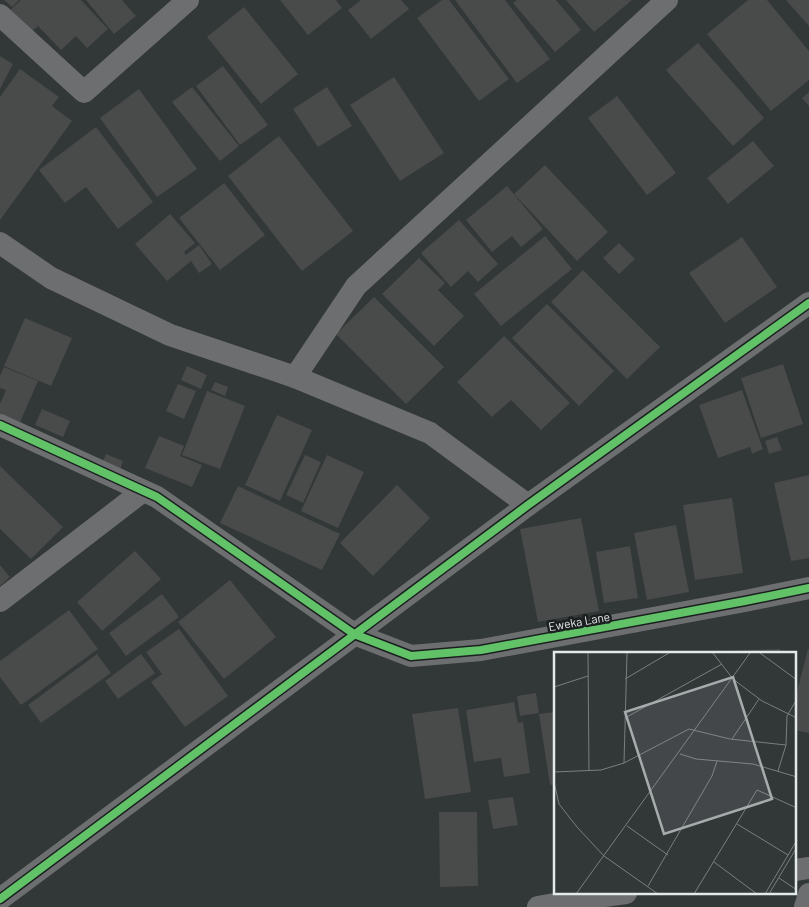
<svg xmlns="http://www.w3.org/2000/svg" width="809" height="907" font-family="Barlow,sans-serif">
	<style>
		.building { fill: #494a4a }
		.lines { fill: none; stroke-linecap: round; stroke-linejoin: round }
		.minor { stroke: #6d6e6f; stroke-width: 22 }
		.cycleway-casing { stroke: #1b1f20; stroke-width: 11 }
		.cycleway { stroke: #61c268; stroke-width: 8 }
		.labels { text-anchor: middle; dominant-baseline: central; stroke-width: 5; stroke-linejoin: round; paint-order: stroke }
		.street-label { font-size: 12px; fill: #e4e9ea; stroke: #1b1f20 }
		.inset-road { fill: none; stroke: #797e7f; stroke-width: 1 }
		.view { fill: #a6abac; fill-opacity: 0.15; stroke: #a6abac; stroke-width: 2.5 }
		.inset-edge { fill: none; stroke: #e4e9ea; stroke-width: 2.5 }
	</style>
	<rect width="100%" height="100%" fill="#323738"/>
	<g class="building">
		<path d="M4,0H19L12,7Z"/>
		<path d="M21,0H81L108,29L87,48L76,36L61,50L38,26L31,32L10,10Z"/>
		<path d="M86,0H122L136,16L114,34Z"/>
		<path d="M280,0H336L342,8L308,35Z"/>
		<path d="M361,0H401L409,9L371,39L348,10Z"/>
		<path d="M442,0H449L509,79L479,101L417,18Z"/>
		<path d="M455,0H505L550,59L517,83Z"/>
		<path d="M517,0H556L581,30L555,52L513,3Z"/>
		<path d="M566,0H632L594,32Z"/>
		<path d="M748,0H767L809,51V80L771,111L707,34Z"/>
		<path d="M786,0H809V26Z"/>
		<path d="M244,7L298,74L261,104L207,37Z"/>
		<path d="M698,43L764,118L733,146L666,70Z"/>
		<path d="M0,56L13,64L0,89Z"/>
		<path d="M223,66L268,125L240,145L196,86Z"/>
		<path d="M20,69L59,97L52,106L72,121L0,220V97Z"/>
		<path d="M394,77L444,153L400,181L350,105Z"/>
		<path d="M192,87L239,146L220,161L172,102Z"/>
		<path d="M327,87L352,126L318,147L293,109Z"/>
		<path d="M139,89L197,169L157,197L100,118Z"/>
		<path d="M809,92V106L802,98Z"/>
		<path d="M617,96L676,173L647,195L588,118Z"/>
		<path d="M96,127L153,202L118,229L86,187L65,203L39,170Z"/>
		<path d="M279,136L353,231L302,271L228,176Z"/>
		<path d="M753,141L774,166L728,204L707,178Z"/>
		<path d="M545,165L608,232L577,261L514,194Z"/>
		<path d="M224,183L265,235L220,270L179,218Z"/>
		<path d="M507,186L543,229L521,247L512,236L492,252L466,220Z"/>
		<path d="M170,214L195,243L184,252L186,255L199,245L212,264L199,273L191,261L167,281L135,244Z"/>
		<path d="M459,220L498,264L478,282L468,271L451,287L421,253Z"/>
		<path d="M545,236L572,269L501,326L474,294Z"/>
		<path d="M742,237L777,287L725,323L689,273Z"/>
		<path d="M619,243L635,259L619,274L603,258Z"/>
		<path d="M419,258L445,283L438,290L464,316L434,346L382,294Z"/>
		<path d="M583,270L660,347L627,379L551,302Z"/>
		<path d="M374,297L444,367L406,404L336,334Z"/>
		<path d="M547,304L614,371L579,406L512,338Z"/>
		<path d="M25,318L72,338L51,386L4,366Z"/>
		<path d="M504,336L570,403L541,430L511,400L492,417L457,382Z"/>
		<path d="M783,364L803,424L761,438L741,378Z"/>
		<path d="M187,366L207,375L201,389L181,380Z"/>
		<path d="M4,367L38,381L20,422L0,414V404L6,390L0,388V376Z"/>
		<path d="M215,382L228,387L225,396L211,390Z"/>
		<path d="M178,384L196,391L184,419L166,411Z"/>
		<path d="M742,390L763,449L752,454L750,447L718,458L699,405Z"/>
		<path d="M207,391L245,406L220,469L182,455Z"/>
		<path d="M42,409L70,421L63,437L35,425Z"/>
		<path d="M277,415L312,430L280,501L245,485Z"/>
		<path d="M159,436L184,446L180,456L202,465L192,487L145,468Z"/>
		<path d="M777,437L782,450L769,454L765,441Z"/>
		<path d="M106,454L123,461L120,470L102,463Z"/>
		<path d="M305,455L321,462L303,503L286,495Z"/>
		<path d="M327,455L364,472L338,528L301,511Z"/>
		<path d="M0,466L63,527L31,559L0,529Z"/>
		<path d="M809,475V558L791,561L774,483Z"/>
		<path d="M397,485L430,518L373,576L340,543Z"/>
		<path d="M238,486L340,534L322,570L220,523Z"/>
		<path d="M732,498L743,573L695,580L683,505Z"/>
		<path d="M581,518L599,611L538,622L520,529Z"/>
		<path d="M676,525L689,592L647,600L634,533Z"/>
		<path d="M630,546L638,598L604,603L596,552Z"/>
		<path d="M135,551L161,579L102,631L77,602Z"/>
		<path d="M0,565L10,577L0,586Z"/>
		<path d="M230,580L276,637L224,679L178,622Z"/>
		<path d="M162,594L179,617L126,656L109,633Z"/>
		<path d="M69,610L98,649L21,705L0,677V661Z"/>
		<path d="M179,629L228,696L185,727L151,682L162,674L146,652Z"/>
		<path d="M780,649L781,653H732V651Z"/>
		<path d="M808,649H809V733L795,730V699Z"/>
		<path d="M97,654L111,673L41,723L28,705Z"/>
		<path d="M141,654L155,673L118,699L105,681Z"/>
		<path d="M536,693L539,713L520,716L517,696Z"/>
		<path d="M514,702L518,723L523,722L530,773L504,777L501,758L474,762L466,710Z"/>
		<path d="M458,708L471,792L425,799L412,714Z"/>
		<path d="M555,712V784L550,785L539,714Z"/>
		<path d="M513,797L518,825L493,829L488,800Z"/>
		<path d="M439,812H477L478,886L440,887Z"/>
	</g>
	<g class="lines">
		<g class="minor">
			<path d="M0,15L84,92L188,0"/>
			<path d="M0,243L51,278L170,335L295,377L430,433L528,505"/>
			<path d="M295,377L356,286L667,0"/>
			<path d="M0,425L157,497L354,634L411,656L481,650L745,601L809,588"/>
			<path d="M0,601L143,491"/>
			<path d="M795,870L809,868"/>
			<path d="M0,899L528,505L809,303"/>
			<path d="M538,907L570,901L626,893"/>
			<path d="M805,907L809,894"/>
		</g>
		<g class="cycleway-casing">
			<g id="cycleway">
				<path d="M0,425L157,497L354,634L411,656L481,650L745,601L809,588"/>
				<path d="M0,899L528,505L809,303"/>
			</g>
		</g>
		<use href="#cycleway" class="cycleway"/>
	</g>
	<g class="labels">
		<g class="street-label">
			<text transform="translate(579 621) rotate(-10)">Eweka Lane</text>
		</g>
	</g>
	<g transform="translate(554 652)">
		<rect width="242" height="242" fill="#323738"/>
		<path class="inset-road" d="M34,1L35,119M159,1L179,27L208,49L243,66M206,1L243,28M71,27L115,1M0,35L34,24M71,66L168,12M178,87L205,47M126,102L142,107L199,112L243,125M70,111L73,1M224,119L232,93L233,64L243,47M0,120L47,118L70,111L135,77L176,87L232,93M0,130L5,152L23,175L50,204L104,242M183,172L234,203M73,174L114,203M160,210L203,242M225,226L243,238M94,234L158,124L163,109M22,242L196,1M140,242L203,138L243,156M211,242L243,188M215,242L243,195"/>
		<path class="view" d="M179,25L218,147L110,182L71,60Z"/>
		<rect width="242" height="242" class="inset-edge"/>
	</g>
</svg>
